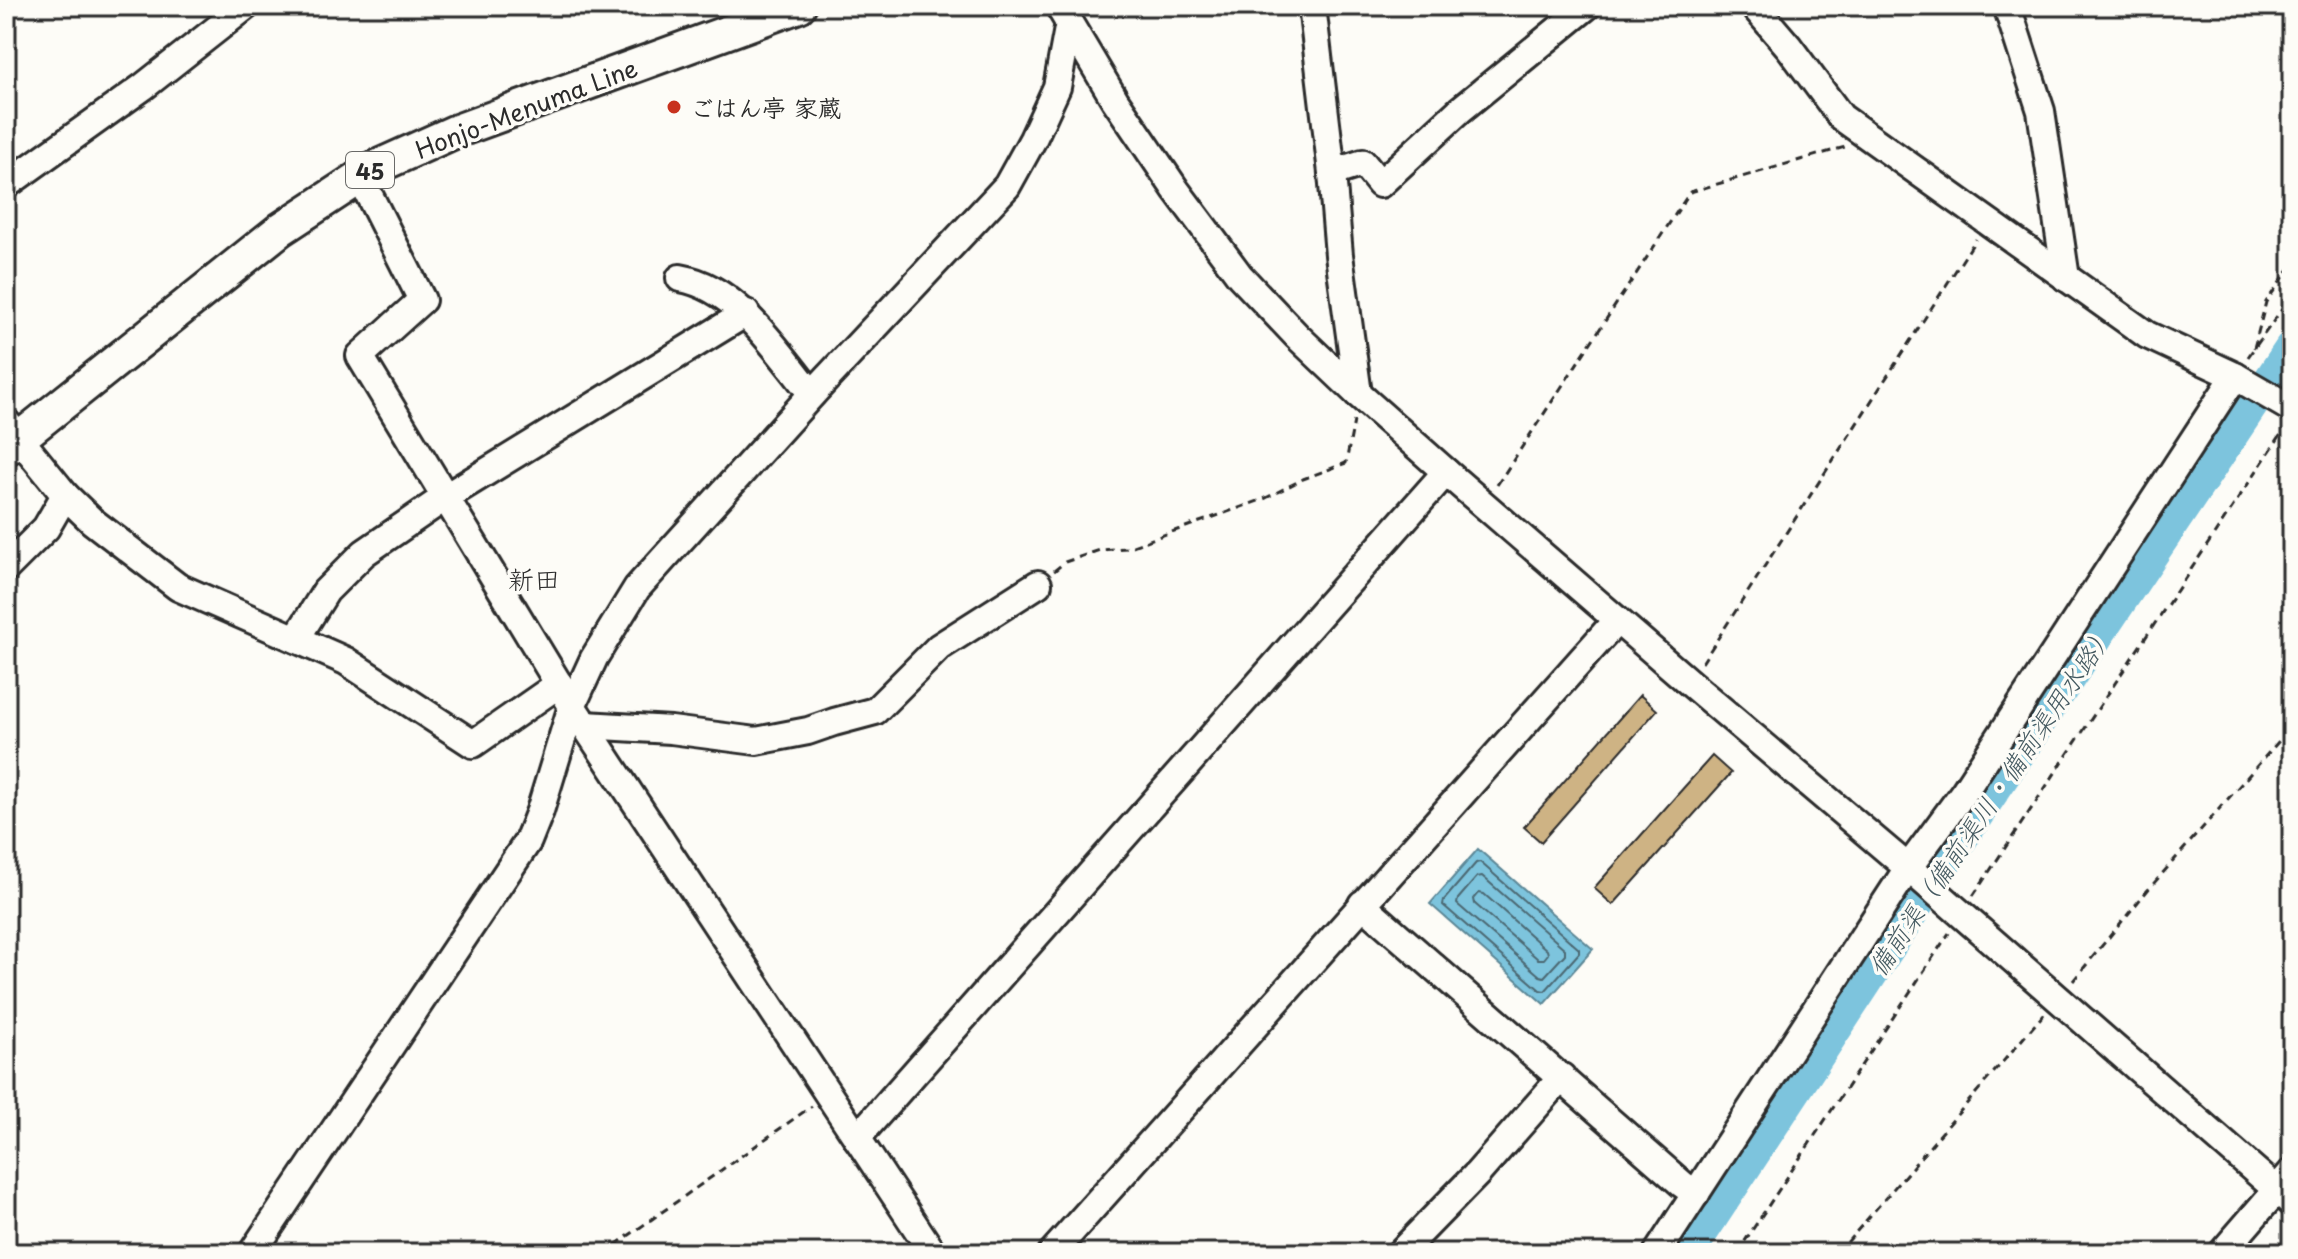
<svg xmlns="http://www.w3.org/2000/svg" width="2298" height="1259" font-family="'Playpen Sans','Klee One',sans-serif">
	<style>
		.water { fill: #7dc4dd; stroke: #5c8796; stroke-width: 2 }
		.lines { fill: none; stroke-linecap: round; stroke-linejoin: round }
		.shore { stroke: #4c6872; stroke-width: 2 }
		.stream { stroke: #5c8796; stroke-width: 5 }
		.river { stroke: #7dc4dd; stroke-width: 32 }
		.building { fill: #ceb384; stroke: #2b2b2b; stroke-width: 2 }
		.minor-casing { stroke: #2b2b2b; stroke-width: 32 }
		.major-casing { stroke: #2b2b2b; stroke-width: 38 }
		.path { stroke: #2b2b2b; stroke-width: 3; stroke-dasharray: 8 6; stroke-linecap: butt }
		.minor { stroke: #fdfcf7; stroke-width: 26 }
		.major { stroke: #fdfcf7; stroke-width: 32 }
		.poi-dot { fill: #c8321e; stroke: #fdfcf7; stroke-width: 3 }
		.labels { text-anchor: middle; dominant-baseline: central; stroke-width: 7; stroke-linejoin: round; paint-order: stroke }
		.shield { fill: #fdfcf7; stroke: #6a6a68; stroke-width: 2 }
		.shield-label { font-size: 22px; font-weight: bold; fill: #2b2b2b }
		.poi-label { font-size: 24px; font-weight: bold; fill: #2b2b2b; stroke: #fdfcf7; text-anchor: start }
		.street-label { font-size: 24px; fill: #2b2b2b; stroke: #fdfcf7 }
		.neighbourhood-label { font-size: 26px; fill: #2b2b2b; stroke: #fdfcf7 }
		.water-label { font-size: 26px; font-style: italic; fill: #445960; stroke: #fdfcf7 }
	</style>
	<rect width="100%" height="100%" fill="#fdfcf7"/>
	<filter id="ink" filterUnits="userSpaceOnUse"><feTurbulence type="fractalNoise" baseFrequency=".0125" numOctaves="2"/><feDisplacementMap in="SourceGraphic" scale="16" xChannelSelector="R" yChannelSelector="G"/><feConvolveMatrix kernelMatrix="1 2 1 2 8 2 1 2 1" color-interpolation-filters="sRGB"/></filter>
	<g filter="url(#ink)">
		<path class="water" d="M1478,849L1593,949L1544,1004L1430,904Z"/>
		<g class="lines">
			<g class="shore">
				<path d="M1480,862L1579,949V953L1545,991L1540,990L1443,905L1444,900L1476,863Z"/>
				<path d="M1482,876L1565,949V954L1544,977L1540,976L1457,904L1458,899L1477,877Z"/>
				<path d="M1479,893L1484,894L1547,950L1548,954L1544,959H1538L1475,904L1474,899Z"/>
			</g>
			<path class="stream" d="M1364,344L1368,367"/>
			<path class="river" d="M1689,1253L1910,916L2292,346"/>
		</g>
		<g class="building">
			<path d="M1640,695L1657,710L1541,842L1524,827Z"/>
			<path d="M1712,756L1731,773L1613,905L1594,888Z"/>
		</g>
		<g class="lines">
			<g class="minor-casing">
				<g id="minor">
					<path d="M1059,6L1115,100L1176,190L1240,276L1297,336L1358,394L1446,472L1690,683L1913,872L2292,1203"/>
					<path d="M1312,6L1332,173L1339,255L1358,394"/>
					<path d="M1754,6L1789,47L1841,117L2147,335L2235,376L2292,409"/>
					<path d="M2007,6L2041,111L2066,278"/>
					<path d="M1332,173L1363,163L1380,184L1460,110L1587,6"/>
					<path d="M360,177L422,300L360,356L572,706L933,1253"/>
					<path d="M6,185L143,87L246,6"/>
					<path d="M680,278C738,288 777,351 812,394"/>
					<path d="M6,422L65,495L92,521L178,587L346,661L473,744L559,684"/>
					<path d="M6,568L46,528L65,495"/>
					<path d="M296,639L326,591L364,553L444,498L746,313"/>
					<path d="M585,725L671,730L756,741L808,731L834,722L875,711L939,647L1038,584"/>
					<path d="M1362,904L1682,1184L1696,1194"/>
					<path d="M857,1138L1446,472"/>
					<path d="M252,1253L528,841L540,811L572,706L594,658L637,588L816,390L1007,186L1033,139L1057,87L1069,23"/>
					<path d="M1052,1253L1617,620"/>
					<path d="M1400,1253L1478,1173L1562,1077"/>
					<path d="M1657,1253L1908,868L1964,792L2235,376"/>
					<path d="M2222,1253L2292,1172"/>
				</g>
			</g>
			<g class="major-casing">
				<path id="major" d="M6,449L281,229L374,168L454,132L799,6"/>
			</g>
			<g class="path">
				<path d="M2254,348L2266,302L2292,265"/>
				<path d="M2248,357L2292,295"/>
				<path d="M1497,485L1690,192L1845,147"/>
				<path d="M1054,571L1065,562L1100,550L1127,548L1264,499L1303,479L1346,463L1354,421"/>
				<path d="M1702,663L1976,239"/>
				<path d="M1973,896L2284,430"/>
				<path d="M2073,981L2147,891L2292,726"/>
				<path d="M604,1253L812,1106"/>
				<path d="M1737,1253L1949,933"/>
				<path d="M1838,1253L2044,1014"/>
			</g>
			<use href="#minor" class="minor"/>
			<use href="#major" class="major"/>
		</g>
	</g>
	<circle class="poi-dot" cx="674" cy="107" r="8"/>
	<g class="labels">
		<rect class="shield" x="346" y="152" width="48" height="36" rx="6"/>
		<g class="shield-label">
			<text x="370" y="170">45</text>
		</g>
		<g class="poi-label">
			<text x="690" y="107">ごはん亭 家蔵</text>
		</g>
		<g class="street-label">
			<text transform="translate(526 108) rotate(-21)">Honjo-Menuma Line</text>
		</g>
		<g class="neighbourhood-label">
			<text x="534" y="578">新田</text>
		</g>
		<g class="water-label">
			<text transform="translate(1990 800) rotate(-56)">備前渠（備前渠川・備前渠用水路）</text>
		</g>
	</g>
	<rect width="2298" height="1259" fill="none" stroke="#fdfcf7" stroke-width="32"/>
	<rect x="16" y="16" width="2266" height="1227" fill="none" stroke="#2b2b2b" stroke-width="3" filter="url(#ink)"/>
</svg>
